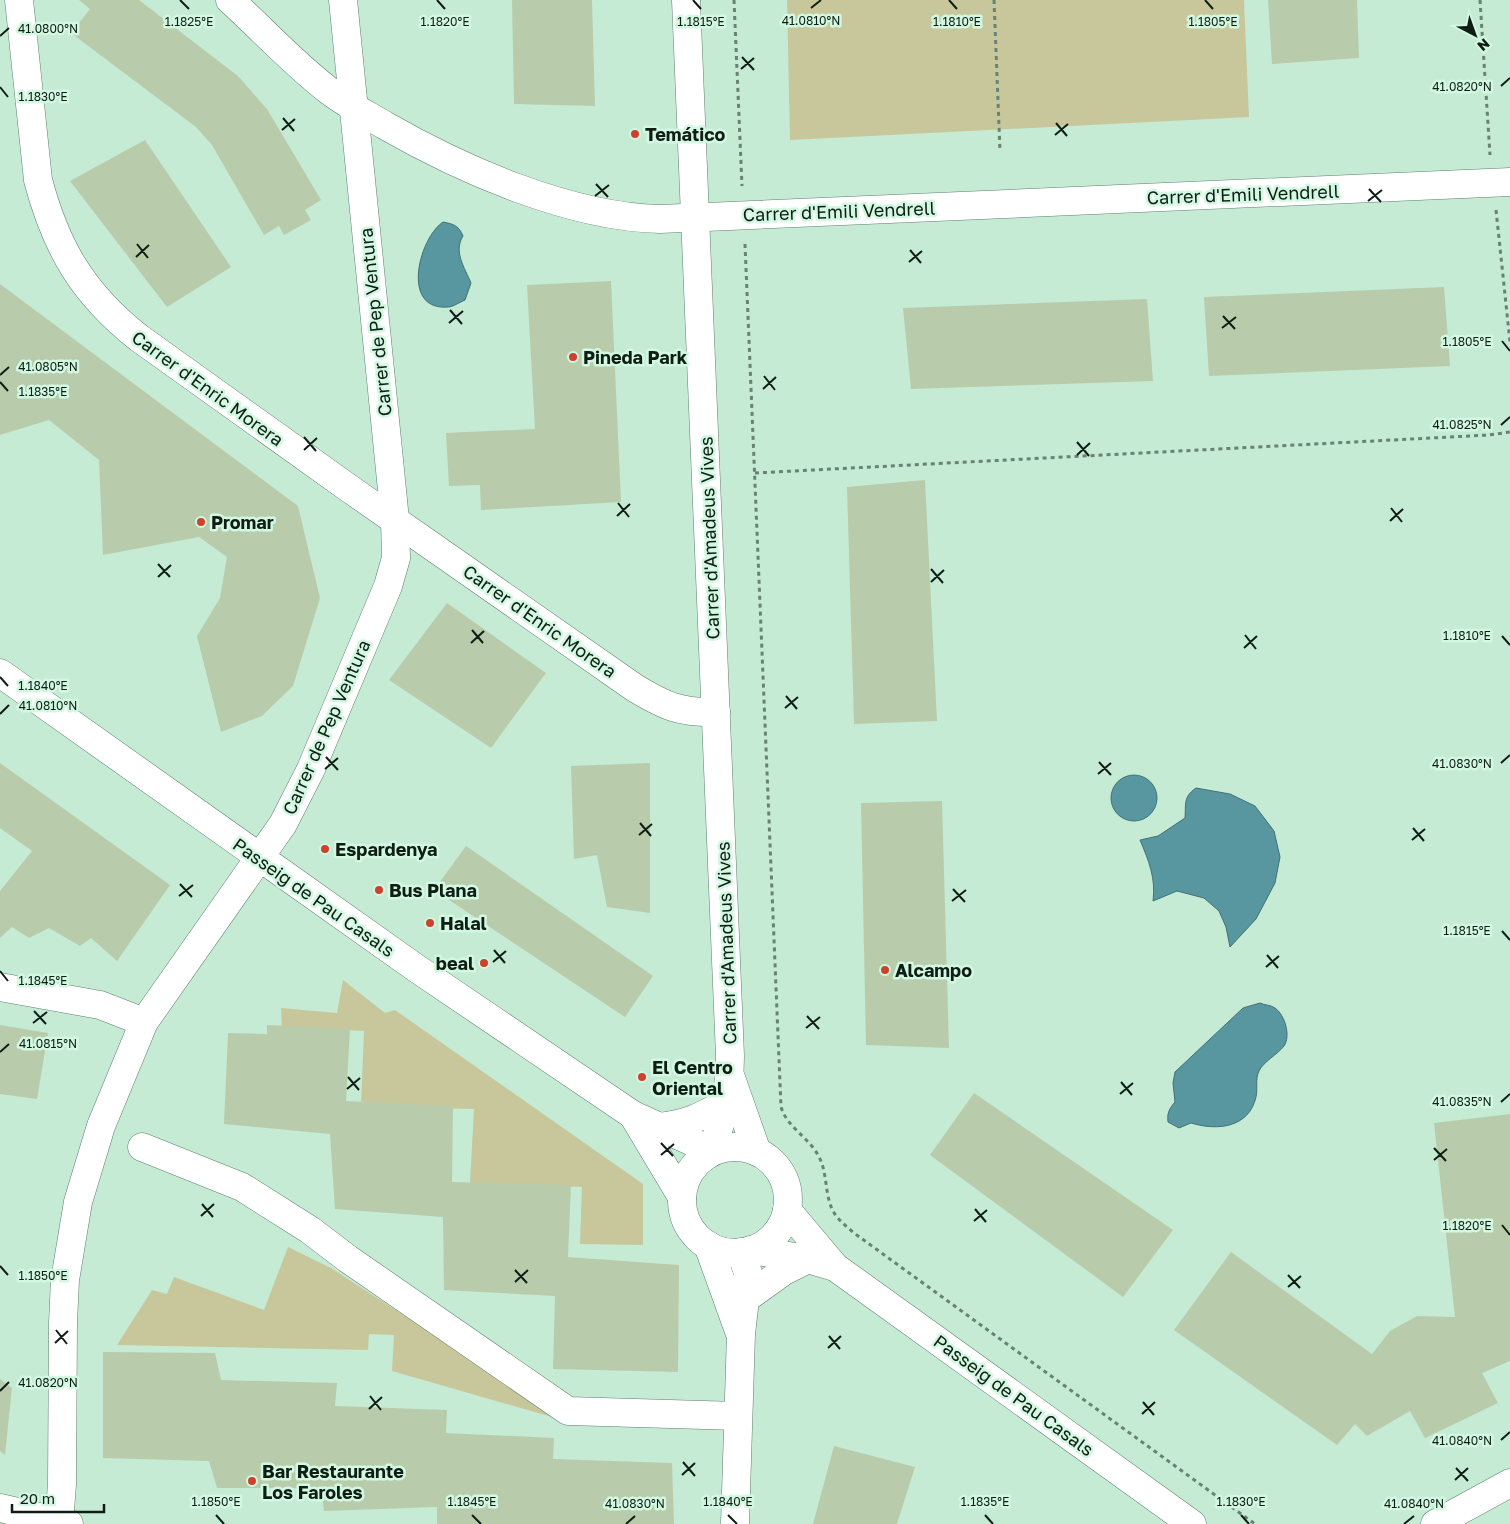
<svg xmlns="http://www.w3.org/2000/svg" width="1510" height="1524" font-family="'Golos Text',sans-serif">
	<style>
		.green { fill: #c7c79b }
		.water { fill: #5896a0; stroke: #427276 }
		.building { fill: #b8ccab }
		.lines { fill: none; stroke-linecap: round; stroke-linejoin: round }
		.minor-casing { stroke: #5e806c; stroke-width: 29 }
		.path { stroke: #688273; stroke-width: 3; stroke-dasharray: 4 4; stroke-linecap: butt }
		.minor { stroke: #fff; stroke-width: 28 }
		.ticks { fill: none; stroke: #0f1d15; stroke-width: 2 }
		.poi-dot { fill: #cd412d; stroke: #d2f8e1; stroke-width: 2 }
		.labels { text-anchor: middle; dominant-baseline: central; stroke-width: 5; stroke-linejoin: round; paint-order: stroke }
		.poi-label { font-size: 18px; font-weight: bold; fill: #0f1d15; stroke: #d2f8e1; text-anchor: start }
		.street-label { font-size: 18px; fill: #0f1d15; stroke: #d2f8e1 }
		.ticks-label { font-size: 12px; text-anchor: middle; fill: #0f1d15; stroke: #d2f8e1; stroke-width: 5; stroke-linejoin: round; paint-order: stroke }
	</style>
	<rect width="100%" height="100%" fill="#c5ebd4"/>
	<g class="green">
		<path d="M787,0H1244L1249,117L790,140Z"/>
		<path d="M343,980L385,1013L395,1010L643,1184V1245L580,1244L582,1187L470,1183L474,1109L361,1106L364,1031L282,1027L281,1008L337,1013Z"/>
		<path d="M288,1247L331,1268L566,1421L392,1371L394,1335L369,1334L368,1350L117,1345L152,1290L167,1294L174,1277L264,1310Z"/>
	</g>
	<g class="water">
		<path d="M443,222C454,224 459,226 463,236C453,252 465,268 471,283L465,300C460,302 453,307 448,307C400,311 419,238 443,222Z"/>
		<circle cx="1134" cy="798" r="23"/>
		<path d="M1196,788L1230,794L1255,806L1274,831L1280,857L1275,883L1256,919L1230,947L1226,927L1219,911L1204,898L1177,891L1153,901C1156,879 1149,861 1140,840L1158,836L1185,818C1186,804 1183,797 1196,788Z"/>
		<path d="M1260,1003C1264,1005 1271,1005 1275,1008C1285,1015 1291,1036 1284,1046C1277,1055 1264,1061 1259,1071C1255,1079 1258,1088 1256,1097C1249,1128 1217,1131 1191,1123L1179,1128L1168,1122C1167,1113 1169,1109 1175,1102L1173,1083L1175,1072L1243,1008Z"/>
	</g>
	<g class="building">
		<path d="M79,0H139L238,76L267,109L321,200L305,210L311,220L284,235L279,226L264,235L212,145L196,127L71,33L90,9Z"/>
		<path d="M512,0H592L595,106L514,104Z"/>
		<path d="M1268,0H1357L1359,58L1272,64Z"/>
		<path d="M145,140L231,267L167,307L70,181Z"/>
		<path d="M611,281L621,502L481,510L480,485L449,486L446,433L535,429L527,285Z"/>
		<path d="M0,284L298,506L320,598L293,686L262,716L221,732L197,636L220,598L227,557L199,537L103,555L99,460L49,420L0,435Z"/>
		<path d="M1444,287L1450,366L1209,376L1204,297Z"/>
		<path d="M1147,299L1153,381L911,389L903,308Z"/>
		<path d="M925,480L937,721L854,724L847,487Z"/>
		<path d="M447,603L546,673L491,748L389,680Z"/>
		<path d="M0,763L170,885L117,961L91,938L80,946L49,928L29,938L12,927L0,938V891L32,851L0,828Z"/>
		<path d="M650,763V913L607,907L597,855L574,859L571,766Z"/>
		<path d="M942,801L949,1048L866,1045L861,803Z"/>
		<path d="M466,846L653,976L625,1017L434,890Z"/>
		<path d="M0,1025L48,1033L37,1099L0,1094Z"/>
		<path d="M267,1025L350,1029L346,1101L453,1106L452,1182L571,1185L568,1257L679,1265L678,1372L553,1369L555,1296L444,1290L443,1217L335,1209L330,1134L224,1124L228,1033L267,1034Z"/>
		<path d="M974,1093L1173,1230L1123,1297L930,1155Z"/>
		<path d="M1510,1114V1361L1482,1373L1498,1403L1425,1438L1410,1411L1367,1436L1355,1424L1337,1445L1174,1330L1231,1252L1372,1354L1390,1331L1417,1316L1455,1317L1434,1123Z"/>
		<path d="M103,1352L215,1353L221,1380L337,1383L335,1406L447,1410L446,1433L554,1438L553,1459L672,1463L674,1524H437V1507L324,1511L321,1488H217L209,1461L103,1458Z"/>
		<path d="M0,1379L12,1388L5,1455L0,1451Z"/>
		<path d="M834,1446L915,1467L897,1524H813Z"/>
	</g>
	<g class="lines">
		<g class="minor-casing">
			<g id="minor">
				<path d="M19,0L38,180C56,248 83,294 139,338L350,489L635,688C665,706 680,713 716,712"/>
				<path d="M230,0C263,30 293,63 328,90C346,104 366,114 386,126C463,170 570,217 660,219L1510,182"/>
				<path d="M686,0L730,1056C730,1091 722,1119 712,1151"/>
				<path d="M0,673L416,968L633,1115L695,1143L707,1155"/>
				<path d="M0,987L100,1005L144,1022"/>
				<path d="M731,1078L757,1152"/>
				<path d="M633,1115L682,1197"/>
				<path d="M660,1127C690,1123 700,1117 726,1103"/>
				<path d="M142,1147L242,1187L310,1230L348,1259L568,1411L738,1416"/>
				<circle cx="735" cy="1200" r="53"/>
				<path d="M787,1210L835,1267L1192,1524"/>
				<path d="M708,1245L739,1331"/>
				<path d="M750,1250L808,1259L835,1267"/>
				<path d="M745,1299L784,1271L808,1259"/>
				<path d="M0,1508L69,1524"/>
				<path d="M59,1524L62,1484L63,1323L65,1280L78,1202L101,1126L144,1022L283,824L311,769L388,586L396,558L395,520L343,0"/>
				<path d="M735,1524L741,1334L748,1273L741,1252"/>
				<path d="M1435,1524L1510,1483"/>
			</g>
		</g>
		<g class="path">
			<path d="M734,0L742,186"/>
			<path d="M994,0L1000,151"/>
			<path d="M1480,0L1490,155"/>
			<path d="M1496,210L1510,342"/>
			<path d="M745,244L781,1107C787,1127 808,1137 818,1155C828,1172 824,1193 833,1211C838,1220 846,1226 854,1233L1255,1524"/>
			<path d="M755,473L1489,435L1510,432"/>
		</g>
		<use href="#minor" class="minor"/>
	</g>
	<path class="ticks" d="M180,0L189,9M437,0L445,9M693,0L701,9M949,0L957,9M1205,0L1213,9M811,8L821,0M0,36L9,28M742,57L754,70M741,69L754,58M1501,86L1510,78M0,87L8,97M283,118L294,131M1056,123L1067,136M282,130L295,119M1055,135L1068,124M596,184L608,197M1369,189L1381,202M595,196L609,185M1368,201L1382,190M137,244L148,258M910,250L921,263M136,257L149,245M909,262L922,251M450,310L462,324M1223,316L1235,329M449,323L463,311M1222,328L1236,317M1502,341L1510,351M0,375L9,367M764,376L775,390M0,382L8,391M763,389L776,377M1501,425L1510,417M304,437L316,451M1077,442L1089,456M304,450L317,438M1077,455L1090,443M618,503L629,517M1391,508L1402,522M617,516L630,504M1390,521L1403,509M158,564L170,577M931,569L943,583M158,577L171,565M931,582L944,570M472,630L483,643M1245,635L1256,649M1502,636L1510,645M471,643L484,631M1244,648L1257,636M0,677L8,686M786,696L797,709M785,708L798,697M0,714L9,705M326,757L338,770M1099,762L1111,775M1501,763L1510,755M325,769L338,758M1098,774L1111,763M640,823L651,836M1413,828L1424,841M639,835L652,824M1412,840L1425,829M180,884L192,897M953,889L965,902M179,896L193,885M952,901L966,890M1502,931L1510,940M494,950L505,963M1267,955L1278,968M493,962L506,951M1266,967L1279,956M0,971L8,981M34,1011L46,1024M807,1016L819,1029M33,1023L47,1012M806,1028L820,1017M0,1052L9,1044M348,1077L359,1090M1121,1082L1132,1095M347,1089L360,1078M1120,1094L1133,1083M1501,1102L1510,1094M661,1143L673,1156M1434,1148L1446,1161M661,1155L674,1144M1434,1160L1447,1149M202,1204L213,1217M975,1209L986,1222M201,1216L214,1204M974,1221L987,1210M1502,1225L1510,1235M0,1266L8,1275M515,1270L527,1283M1288,1275L1300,1288M515,1282L528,1270M1288,1287L1301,1276M56,1330L67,1344M829,1336L840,1349M55,1343L68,1331M828,1348L841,1336M0,1391L9,1382M370,1396L381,1410M1143,1402L1154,1415M369,1409L382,1397M1142,1414L1155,1402M1501,1440L1510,1432M683,1462L695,1476M1456,1468L1468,1481M682,1475L695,1463M1455,1480L1468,1468M216,1515L224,1524M472,1515L481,1524M728,1515L737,1524M985,1515L993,1524M1241,1515L1249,1524M626,1524L635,1516M1404,1524L1414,1516"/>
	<g class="poi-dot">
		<circle cx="635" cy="134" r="5"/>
		<circle cx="573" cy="357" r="5"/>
		<circle cx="201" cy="522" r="5"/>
		<circle cx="325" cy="849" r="5"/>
		<circle cx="379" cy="890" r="5"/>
		<circle cx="430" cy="923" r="5"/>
		<circle cx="484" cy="963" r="5"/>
		<circle cx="885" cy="970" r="5"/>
		<circle cx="642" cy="1077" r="5"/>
		<circle cx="252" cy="1481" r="5"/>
	</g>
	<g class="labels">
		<g class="poi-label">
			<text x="645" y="134">Temático</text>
			<text x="583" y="357">Pineda Park</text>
			<text x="211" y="522">Promar</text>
			<text x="335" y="849">Espardenya</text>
			<text x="389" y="890">Bus Plana</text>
			<text x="440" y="923">Halal</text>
			<text x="474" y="963" text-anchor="end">beal</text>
			<text x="895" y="970">Alcampo</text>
			<text x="652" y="1067">El Centro<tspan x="652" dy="21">Oriental</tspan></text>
			<text x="262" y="1471">Bar Restaurante<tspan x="262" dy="21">Los Faroles</tspan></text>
		</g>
		<g class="street-label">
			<text transform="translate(1243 194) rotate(-2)">Carrer d'Emili Vendrell</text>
			<text transform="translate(839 211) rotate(-2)">Carrer d'Emili Vendrell</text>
			<text transform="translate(375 322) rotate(-96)">Carrer de Pep Ventura</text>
			<text transform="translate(208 388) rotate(36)">Carrer d'Enric Morera</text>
			<text transform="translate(709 538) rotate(-92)">Carrer d'Amadeus Vives</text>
			<text transform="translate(540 621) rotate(35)">Carrer d'Enric Morera</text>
			<text transform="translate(326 727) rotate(-66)">Carrer de Pep Ventura</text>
			<text transform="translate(314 897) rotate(35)">Passeig de Pau Casals</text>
			<text transform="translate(726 943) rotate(-92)">Carrer d'Amadeus Vives</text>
			<text transform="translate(1014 1395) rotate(36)">Passeig de Pau Casals</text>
		</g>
	</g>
	<g class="ticks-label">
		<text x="811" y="25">41.0810°N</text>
		<text x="445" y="26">1.1820°E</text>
		<text x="701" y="26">1.1815°E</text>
		<text x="957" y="26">1.1810°E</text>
		<text x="1213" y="26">1.1805°E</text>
		<text x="189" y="26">1.1825°E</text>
		<text x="48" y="33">41.0800°N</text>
		<text x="1462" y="91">41.0820°N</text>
		<text x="43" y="101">1.1830°E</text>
		<text x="1467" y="346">1.1805°E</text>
		<text x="48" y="371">41.0805°N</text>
		<text x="43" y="396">1.1835°E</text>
		<text x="1462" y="429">41.0825°N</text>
		<text x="1467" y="640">1.1810°E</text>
		<text x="43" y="690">1.1840°E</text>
		<text x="48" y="710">41.0810°N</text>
		<text x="1462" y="768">41.0830°N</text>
		<text x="1467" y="935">1.1815°E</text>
		<text x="43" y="985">1.1845°E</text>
		<text x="48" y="1048">41.0815°N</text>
		<text x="1462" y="1106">41.0835°N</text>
		<text x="1467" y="1230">1.1820°E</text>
		<text x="43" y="1280">1.1850°E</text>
		<text x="48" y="1387">41.0820°N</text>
		<text x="1462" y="1445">41.0840°N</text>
		<text x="216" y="1506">1.1850°E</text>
		<text x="472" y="1506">1.1845°E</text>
		<text x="728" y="1506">1.1840°E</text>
		<text x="985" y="1506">1.1835°E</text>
		<text x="1241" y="1506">1.1830°E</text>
		<text x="635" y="1508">41.0830°N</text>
		<text x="1414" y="1508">41.0840°N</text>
	</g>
	<g transform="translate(1475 35) rotate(139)" stroke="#d2f8e1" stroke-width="4" paint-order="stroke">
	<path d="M0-4L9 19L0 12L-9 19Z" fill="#0f1d15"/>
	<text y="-8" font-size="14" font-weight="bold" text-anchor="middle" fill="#0f1d15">N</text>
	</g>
	<path d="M12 1504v8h92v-8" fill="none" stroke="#0f1d15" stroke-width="2.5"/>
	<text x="20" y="1504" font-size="15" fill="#0f1d15" stroke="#d2f8e1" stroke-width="4" paint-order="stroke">20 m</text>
</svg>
